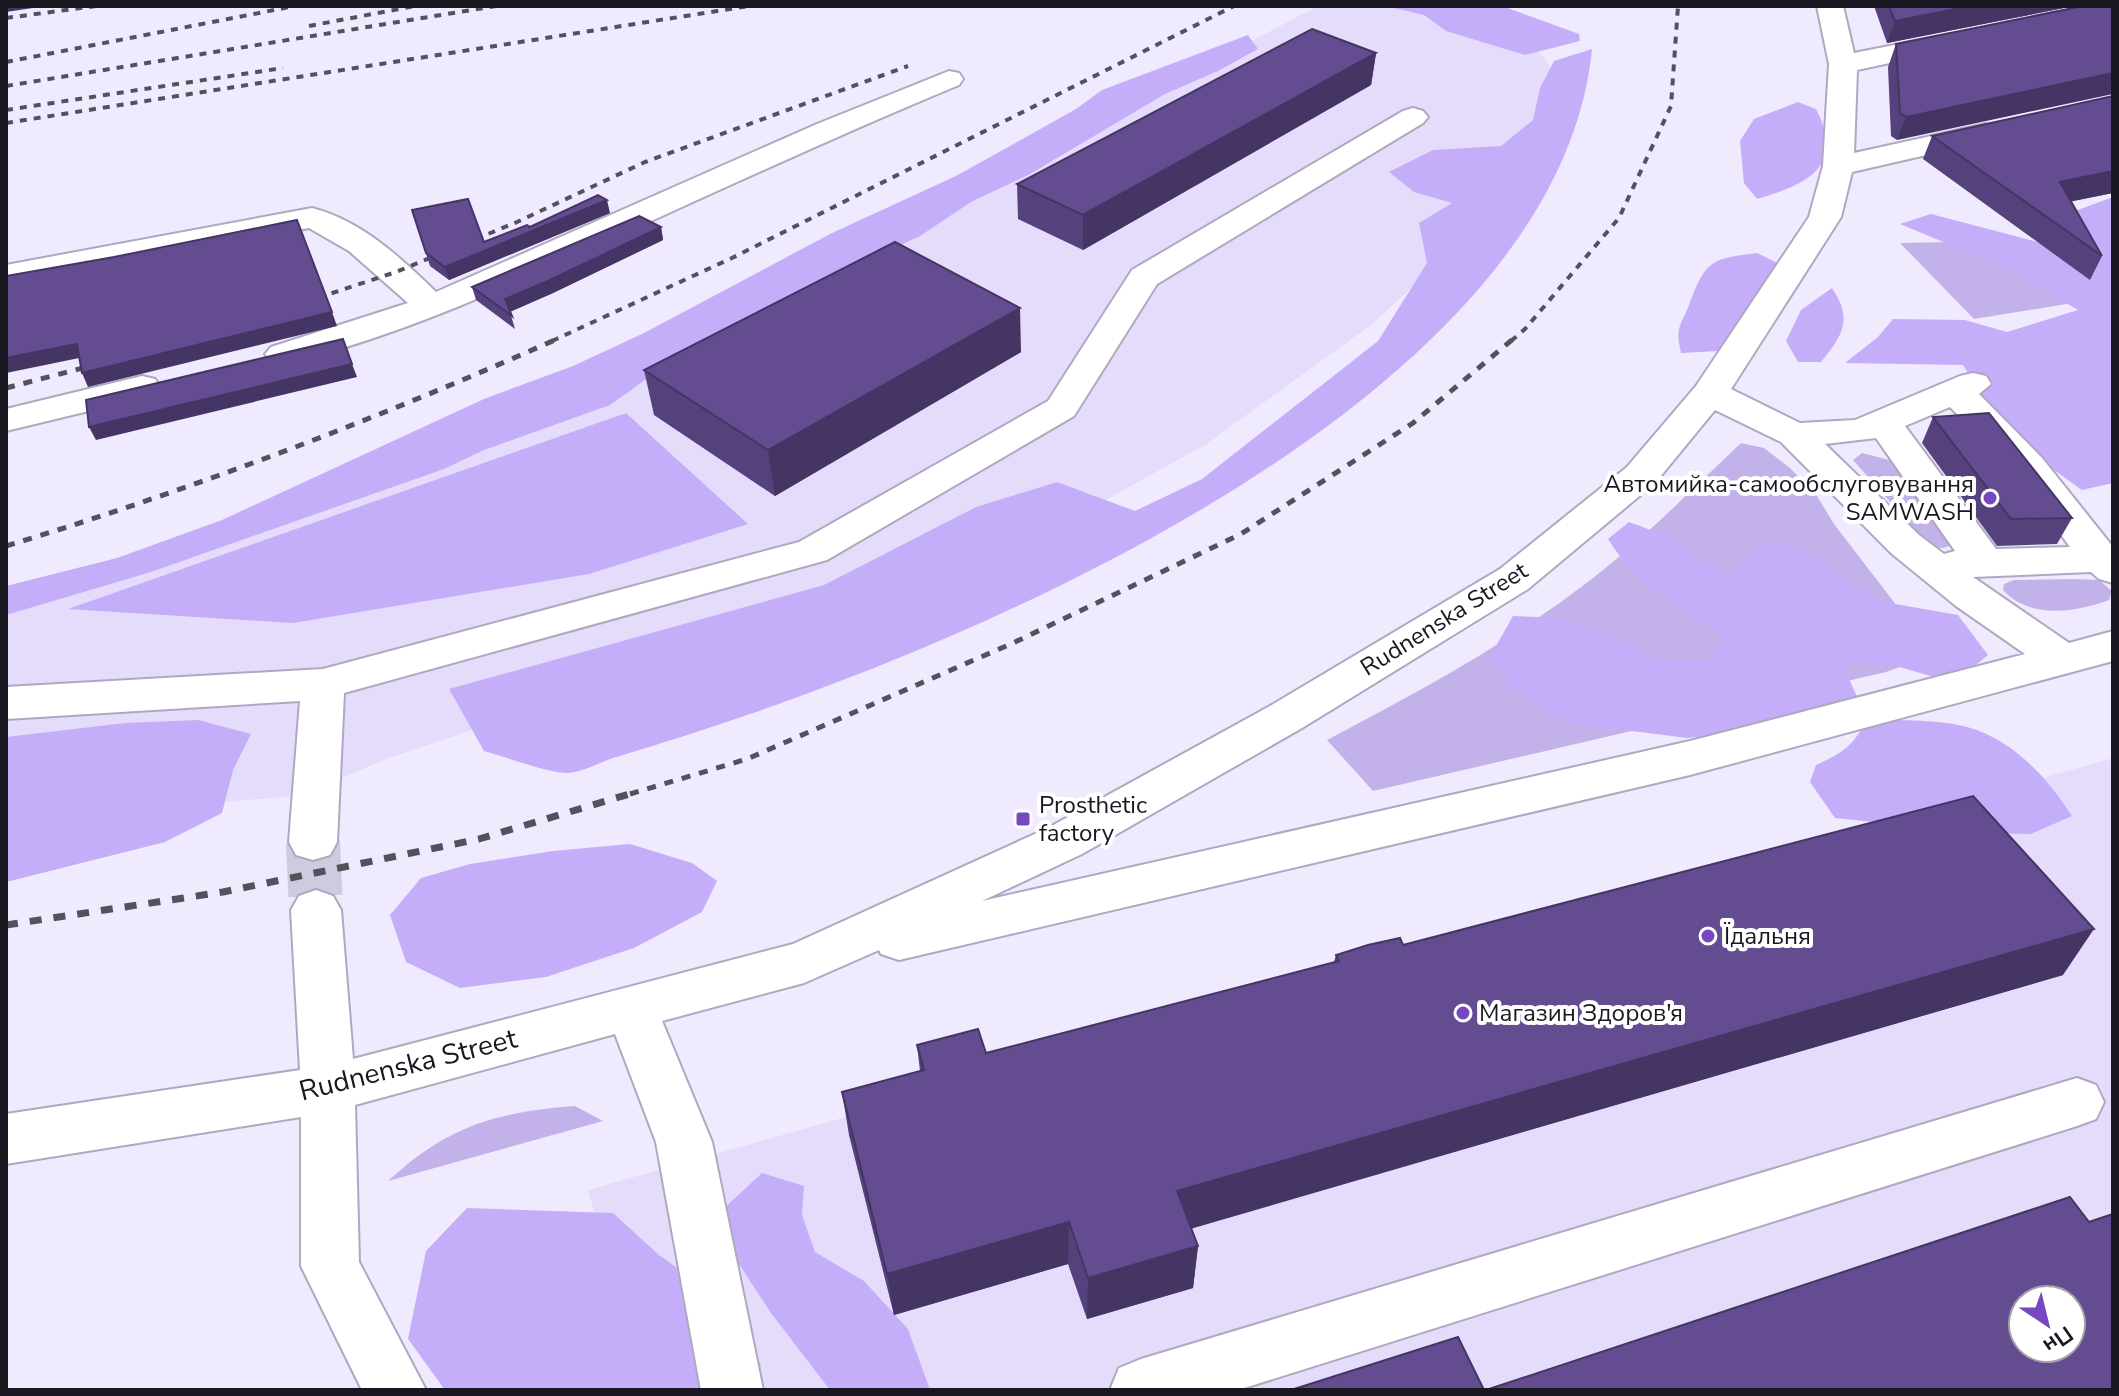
<svg xmlns="http://www.w3.org/2000/svg" width="2119" height="1396" font-family="'Nunito Sans',sans-serif">
	<style>
		.built { fill: #e5dcfc; fill-rule: evenodd }
		.green { fill: #c3b2ea }
		.forest { fill: #c5aef9 }
		.lines { fill: none; stroke-linecap: round; stroke-linejoin: round }
		.minor-tunnel { stroke: #cfcadd; stroke-width: 54; stroke-dasharray: 54 27; stroke-linecap: butt }
		.minor-casing { stroke: #afa8c0; stroke-width: 4 }
		.minor { fill: #fff; fill-rule: evenodd }
		.rail-far2 { stroke: #54515c; stroke-width: 4; stroke-dasharray: 7 7; stroke-linecap: butt }
		.rail-far1 { stroke: #54515c; stroke-width: 5; stroke-dasharray: 9 9; stroke-linecap: butt }
		.rail { stroke: #54515c; stroke-width: 7; stroke-dasharray: 12 12; stroke-linecap: butt }
		.wall { fill: #55417b }
		.shaded-wall { fill: #453564 }
		.building { fill: #634c8f; stroke: #453564; stroke-width: 2; fill-rule: evenodd }
		.poi-dot { fill: #7747bf; stroke: #fff; stroke-width: 3 }
		.labels { text-anchor: middle; dominant-baseline: central; stroke-width: 8; stroke-linejoin: round; paint-order: stroke }
		.poi-label { font-size: 24px; fill: #19171f; stroke: #fff; text-anchor: start }
		.street-label { font-size: 24px; fill: #19171f; stroke: #fff }
		.near-street-label { font-size: 28px; fill: #19171f; stroke: #fff }
	</style>
	<rect width="100%" height="100%" fill="#efeafe"/>
	<g class="built">
		<path d="M1318,6H1411L1530,40L1560,79L1462,241L1371,325L1205,445L1020,547L389,758L298,796L6,819V601L269,516L777,290Z"/>
		<path d="M2113,758V1390H644L588,1190ZM2023,1300H2071V1348H2023Z"/>
	</g>
	<g class="green">
		<path d="M2004,241L2073,303L1974,319L1900,243Z"/>
		<path d="M1741,443L1764,448L1790,468L1817,496L1834,524L1920,636V660L1886,672L1373,791L1327,740C1412,695 1495,651 1573,593C1634,549 1686,495 1741,443Z"/>
		<path d="M1862,453L1889,460L1952,537L1953,545L1942,548L1930,547L1853,460Z"/>
		<path d="M2074,579L2099,580L2112,591L2109,600C2076,612 2030,620 2003,590L2004,584L2014,580Z"/>
		<path d="M575,1106L603,1121L388,1181C447,1126 496,1112 575,1106Z"/>
	</g>
	<g class="forest">
		<path d="M1385,6H1502L1579,34L1580,41L1525,55L1446,31L1424,15Z"/>
		<path d="M1248,35L1258,49L1218,71L1165,94L1030,174L971,202L920,236L752,314L690,348L610,405L484,450L444,469L151,572L6,615V586L117,558L222,520L484,399L573,366L644,333L832,233L956,176L1076,109L1102,90Z"/>
		<path d="M1592,49C1560,382 1031,617 753,713C707,729 660,744 613,758C599,763 580,773 566,773C548,773 503,756 484,751L449,689L824,585L976,507L1057,482L1135,511L1202,479L1378,341L1427,263L1419,223L1452,203L1414,192L1389,172L1433,150L1501,146L1533,120L1540,88L1554,61Z"/>
		<path d="M1798,102L1816,109C1846,167 1807,184 1757,199L1744,183L1740,141L1754,119Z"/>
		<path d="M2113,197V483L2082,490L2008,437L1963,365L1845,363L1878,337L1893,319L1965,320L2007,332L2078,310L2008,269L1900,224L1931,214L2045,244L2067,214Z"/>
		<path d="M1757,253L1788,268L1746,325L1718,351L1681,353C1675,327 1680,328 1689,305C1706,261 1709,259 1757,253Z"/>
		<path d="M1832,288C1853,319 1843,335 1821,362H1798L1786,341L1801,310Z"/>
		<path d="M626,413L748,524L589,574L293,623L68,609Z"/>
		<path d="M1629,522L1667,536L1730,578C1743,559 1758,540 1785,543L1821,558L1825,567L1884,602L1958,615L1988,655L1954,683L1900,667L1847,661L1849,679L1867,718C1895,721 1925,719 1953,724C2006,732 2044,773 2072,816L2031,834L1982,833L1835,818L1810,782L1816,765C1841,754 1855,745 1866,720L1687,738L1569,723L1512,689L1488,660L1513,616L1560,618L1610,634L1661,661L1712,659L1722,638L1716,630C1673,607 1634,581 1608,539Z"/>
		<path d="M198,720L251,734L233,770L222,813L165,842L6,882V737L125,723Z"/>
		<path d="M630,844L692,863L717,881L702,912L634,948L546,977L460,988L406,962L390,915L421,878L470,864L553,851Z"/>
		<path d="M762,1173L804,1186L802,1215L815,1252L864,1281L908,1329L930,1390H830L771,1313L729,1249L722,1210Z"/>
		<path d="M467,1208L613,1213L659,1255L738,1311L761,1366L748,1390H445L408,1339L426,1251Z"/>
	</g>
	<g class="lines">
		<path class="minor-tunnel" d="M313,842L316,910"/>
		<g class="minor-casing">
			<g id="minor">
				<path d="M1817,6H1843L1854,53L1950,34L1960,36L1964,42L1960,48L1857,70L1854,153L1986,124L1996,127L2001,133L1996,139L1852,172L1841,217L1731,389L1800,423L1855,420L1960,376L1973,373L1986,376L1991,384L1979,394L2042,458L2113,547V583L2099,579L2091,572L1973,577L2069,643L2113,631V661L1690,775L899,960L881,954L879,950L804,983L662,1021L712,1142L763,1390H701L656,1142L615,1034L355,1105L359,1262L426,1390H362L301,1266V1117L6,1164V1114L300,1070L291,910L299,896L316,890L333,896L341,910L353,1059L793,944L1048,828L1270,706L1500,569L1627,467L1696,386L1809,217L1823,166L1829,64ZM1950,407L2016,474L2070,547L1996,549L1905,426ZM1715,410L1781,442L1891,553L1956,606L2025,654L1690,741L982,901L1082,854L1302,728L1528,589L1655,483ZM1876,438L1955,551L1944,554L1919,535L1825,444Z"/>
				<path d="M949,71L959,73L963,79L959,85C855,128 752,175 649,222C529,277 411,333 283,365L271,361L265,354L271,347L408,303L349,251L309,228L6,285V265L312,208C362,221 400,257 436,292L817,124Z"/>
				<path d="M1413,108L1423,111L1428,117L1423,123L1157,284L1074,416L827,560L344,693L337,842L330,855L313,860L296,855L289,842L300,701L6,719V687L323,669L799,542L1048,401L1132,270L1403,111Z"/>
				<path d="M142,376L155,379L160,387L155,395L6,431V409Z"/>
				<path d="M2077,1078L2096,1085L2104,1102L2096,1119L2077,1126L1238,1390H1110L1119,1368L1141,1359Z"/>
			</g>
		</g>
		<use href="#minor" class="minor"/>
		<g class="rail-far2">
			<path d="M6,18L96,6"/>
			<path d="M309,26L415,6"/>
			<path d="M6,62L295,6"/>
			<path d="M6,86L496,6"/>
			<path d="M6,110L283,68"/>
			<path d="M6,123L749,6"/>
			<path d="M305,302L396,272L517,222L645,162L908,66"/>
			<path d="M552,341L732,258L1234,6"/>
			<path d="M1511,341L1525,329L1619,218L1671,106L1678,6"/>
		</g>
		<g class="rail-far1">
			<path d="M6,388L102,363"/>
			<path d="M6,546C194,489 377,419 557,339"/>
			<path d="M630,794L747,759L1013,643L1241,534L1413,423L1513,339"/>
		</g>
		<path class="rail" d="M6,925L223,892L479,839L636,792"/>
	</g>
	<g class="wall">
		<path d="M1874,6H2074L1887,43Z"/>
		<path d="M2083,6L1897,140L1891,136L1888,67L1896,44Z"/>
		<path d="M1376,53L1371,85L1083,250L1018,219L1017,184Z"/>
		<path d="M1932,136L2113,193L2071,201L2102,256L2090,280L1923,159Z"/>
		<path d="M412,210L484,242L530,227L610,213L449,280L430,266Z"/>
		<path d="M661,227L663,240L553,293L510,312L515,329L476,300L472,287Z"/>
		<path d="M1021,352L775,496L654,415L644,370Z"/>
		<path d="M1933,417L2072,518L2057,544L1997,546L1922,443Z"/>
		<path d="M1403,945L2063,975L1191,1228L1198,1246L1193,1288L1087,1319L1068,1264L894,1315L849,1135L842,1092L920,1071L917,1045L986,1053L1334,962L1336,955Z"/>
	</g>
	<g class="shaded-wall">
		<path d="M6,6H46L6,12Z"/>
		<path d="M1971,6H2074L1887,43L1895,21Z"/>
		<path d="M1376,53L1371,85L1083,250V215Z"/>
		<path d="M2113,73V94L1897,140L1906,117Z"/>
		<path d="M2113,171V193L2049,206L2060,182Z"/>
		<path d="M607,200L610,213L449,280L445,267Z"/>
		<path d="M661,227L663,240L553,293L509,312L505,299Z"/>
		<path d="M1020,308L1021,352L775,496L768,450Z"/>
		<path d="M332,312L337,326L88,387L82,373Z"/>
		<path d="M77,344L84,357L6,373V358Z"/>
		<path d="M352,364L357,377L96,440L89,427Z"/>
		<path d="M2094,929L2063,975L1173,1234L1177,1191Z"/>
		<path d="M1069,1222L1068,1264L894,1315L887,1274Z"/>
		<path d="M1198,1246L1193,1288L1087,1319L1088,1278Z"/>
	</g>
	<g class="building">
		<path d="M1889,6H1971L1895,21Z"/>
		<path d="M2083,6H2113V73L1906,117L1900,113L1896,44Z"/>
		<path d="M1312,29L1376,53L1083,215L1017,184Z"/>
		<path d="M2113,96V171L2060,182L2102,256L1932,136Z"/>
		<path d="M598,195L607,200L445,267L426,253L412,210L468,199L484,242L527,225L530,227Z"/>
		<path d="M639,216L661,227L550,280L505,299L512,316L472,287Z"/>
		<path d="M297,220L332,312L82,373L77,344L6,358V276L114,257Z"/>
		<path d="M895,242L1020,308L768,450L644,370Z"/>
		<path d="M343,339L352,364L89,427L86,400Z"/>
		<path d="M1989,413L2072,518L2011,519L1933,417Z"/>
		<path d="M1973,796L2094,929L1177,1191L1198,1246L1088,1278L1069,1222L887,1274L842,1092L924,1070L917,1045L978,1029L986,1053L1339,961L1336,955L1368,945L1400,938L1403,945Z"/>
		<path d="M2070,1197L2089,1222L2113,1214V1390H1486ZM2023,1300H2071V1348H2023Z"/>
		<path d="M1458,1337L1484,1390H1291Z"/>
	</g>
	<g class="poi-dot">
		<circle cx="1990" cy="498" r="8"/>
		<rect x="1015" y="811" width="16" height="16" rx="4"/>
		<circle cx="1708" cy="936" r="8"/>
		<circle cx="1463" cy="1013" r="8"/>
	</g>
	<g class="labels">
		<g class="poi-label">
			<text x="1974" y="484" text-anchor="end">Автомийка-самообслуговування<tspan x="1974" dy="28">SAMWASH</tspan></text>
			<text x="1039" y="805">Prosthetic<tspan x="1039" dy="28">factory</tspan></text>
			<text x="1724" y="936">Їдальня</text>
			<text x="1479" y="1013">Магазин Здоров'я</text>
		</g>
		<g class="street-label">
			<text transform="translate(1444 619) rotate(-32)">Rudnenska Street</text>
		</g>
		<g class="near-street-label">
			<text transform="translate(408 1065) rotate(-14)">Rudnenska Street</text>
		</g>
	</g>
	<rect width="2119" height="1396" fill="none" stroke="#19171f" stroke-width="16"/>
	<g transform="translate(2047 1324) rotate(145)"><circle r="38" fill="#ffffff" stroke="#a3a2a5" stroke-width="2"/>
	<path d="M0-6L14 30L0 20L-14 30Z" fill="#7747bf"/>
	<text y="-12" font-size="22" font-weight="bold" text-anchor="middle" fill="#19171f">Пн</text>
	</g>
</svg>
